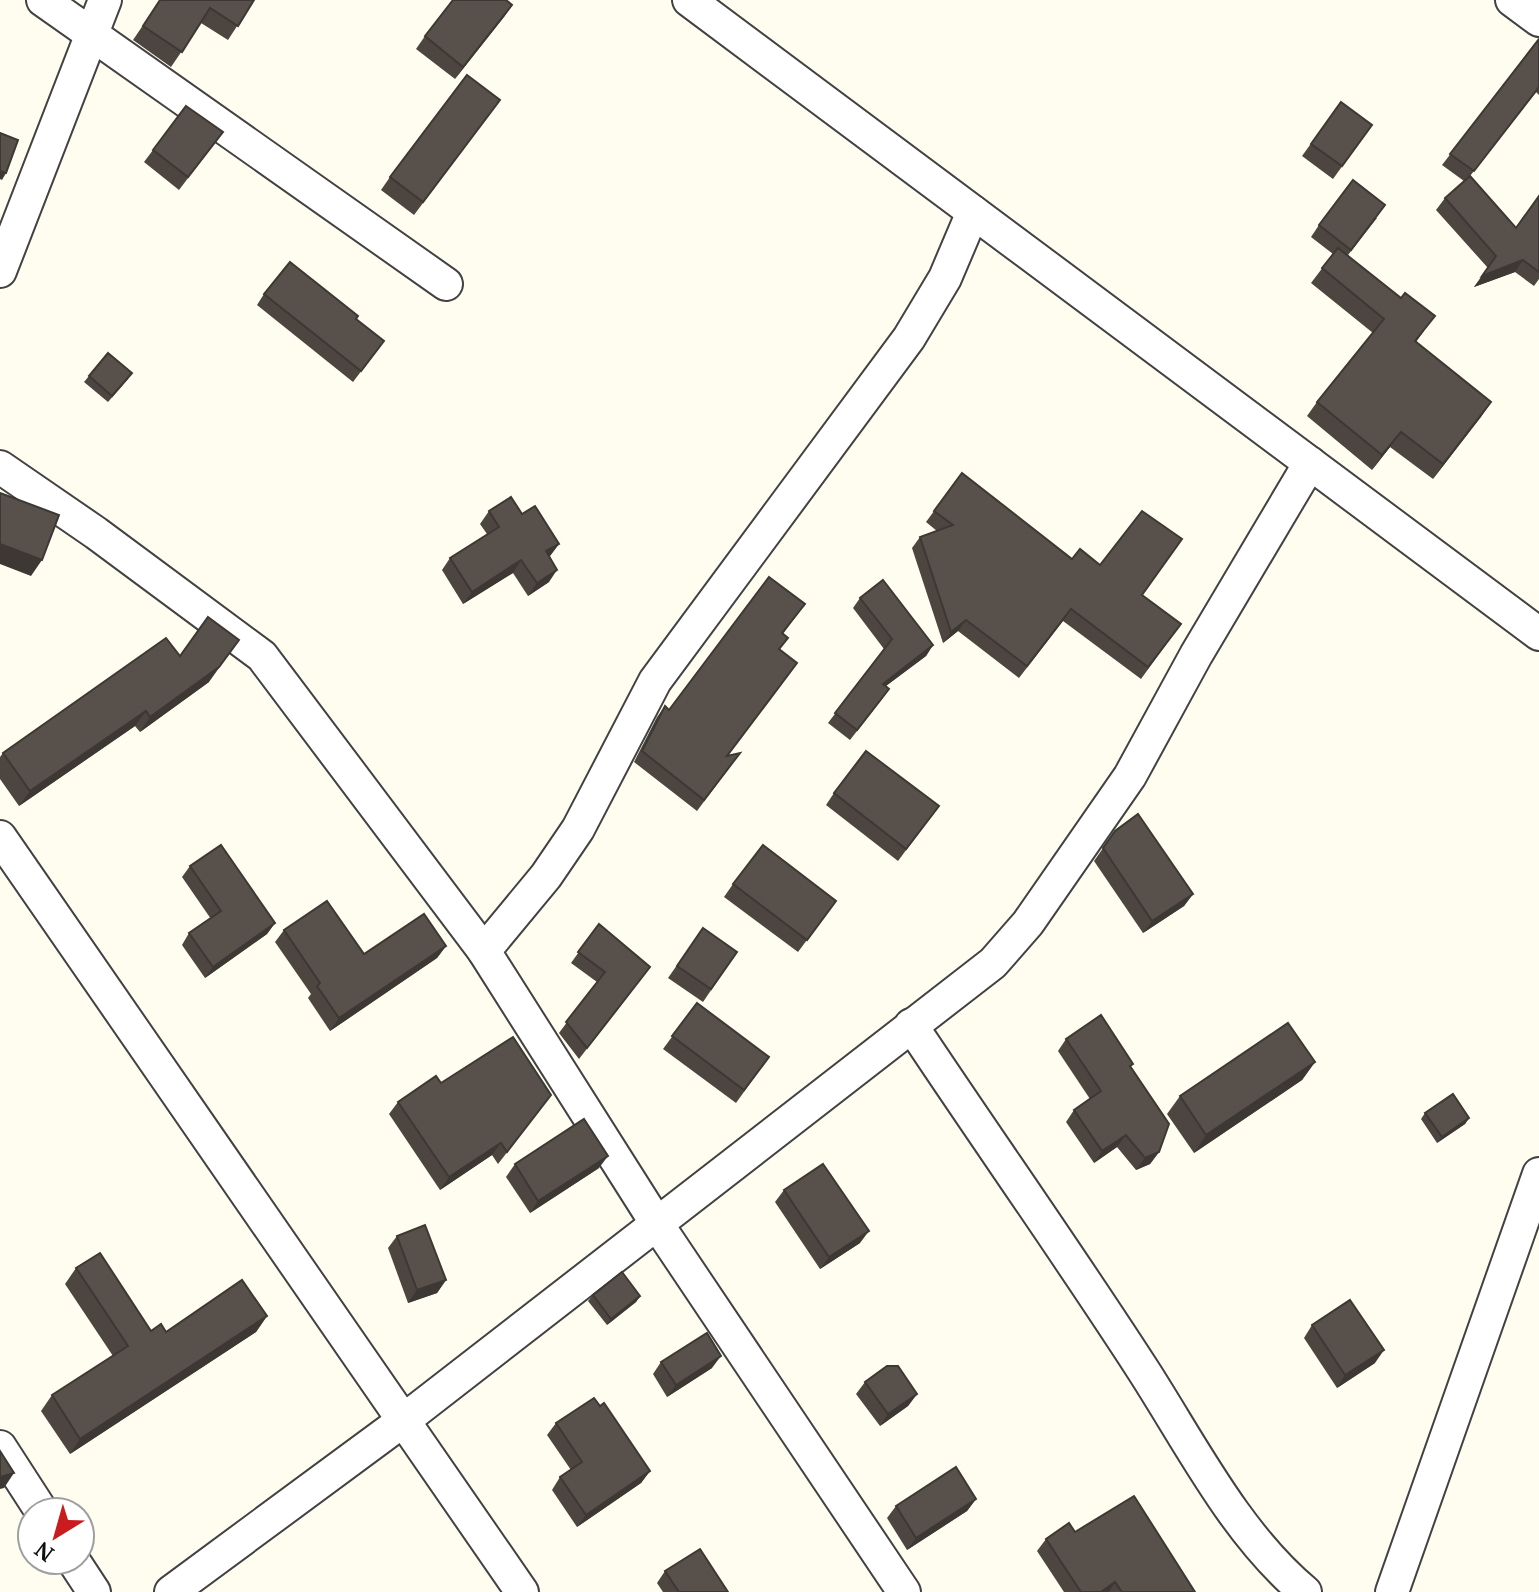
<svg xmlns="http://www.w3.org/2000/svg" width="1539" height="1592" font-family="'PT Serif',serif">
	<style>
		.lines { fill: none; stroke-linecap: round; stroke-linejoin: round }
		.minor-casing { stroke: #424242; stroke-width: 36 }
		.minor { stroke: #fff; stroke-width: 32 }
		.wall { fill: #4c4540 }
		.shaded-wall { fill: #3e3834 }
		.building { fill: #58504a; stroke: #3e3834; stroke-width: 2 }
	</style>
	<rect width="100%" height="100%" fill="#fffdf0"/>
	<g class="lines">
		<g class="minor-casing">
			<g id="minor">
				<path d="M43,0L446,284"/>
				<path d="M689,0L1539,634"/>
				<path d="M1512,0L1539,20"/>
				<path d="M0,271L105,0"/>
				<path d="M0,467L96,533L262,656L484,951L657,1224L904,1592"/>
				<path d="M0,837L522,1592"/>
				<path d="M484,951L546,876L578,829L655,681L909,338L945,278L973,212"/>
				<path d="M911,1025C988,1141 1069,1255 1145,1373C1193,1448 1236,1534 1305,1592"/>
				<path d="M0,1447L42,1512"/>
				<path d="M73,1560L94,1592"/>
				<path d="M171,1592L404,1420L993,963L1028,923L1130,776L1196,655L1310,463"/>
				<path d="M1392,1592L1539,1174"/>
			</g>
		</g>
		<use href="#minor" class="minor"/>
	</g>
	<g class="wall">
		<path d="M160,0H254L228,40L201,23L171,67L133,40Z"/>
		<path d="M512,5L455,79L416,49L425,36Z"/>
		<path d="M1539,39V95L1536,92L1470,176L1516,228L1539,196V279L1534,286L1515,272L1474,287L1488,268L1436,210L1445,198L1464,181L1442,165Z"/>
		<path d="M500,100L414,215L381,190L390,177Z"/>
		<path d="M1341,102L1372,125L1333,179L1302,156Z"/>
		<path d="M223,132L179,190L144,162L153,150Z"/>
		<path d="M1377,218L1348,255L1424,331L1416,342L1491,402L1433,479L1390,447L1372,470L1307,416L1317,402L1373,333L1311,283L1333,254L1311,237L1319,225Z"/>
		<path d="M264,294L356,319L384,341L353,382L257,305Z"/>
		<path d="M89,376L128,379L108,402L84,382Z"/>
		<path d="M962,473L1072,559L1100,565L1181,624L1141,679L1063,621L1019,678L958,631L943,643L912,548L920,537L937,531L926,522Z"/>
		<path d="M489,511L522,514L559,544L549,557V582L528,596L513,573L463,604L442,570L450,558L487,534L480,524Z"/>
		<path d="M860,598L933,645L926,656L886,686L882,699L850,740L828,723L884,649L853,608Z"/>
		<path d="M805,604L783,634L780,650L728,756L732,764L697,811L634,762L657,717L665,706L669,710Z"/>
		<path d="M180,656L209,682L140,732L135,726L19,806L0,779V757L3,753Z"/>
		<path d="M834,793L939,806L898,861L826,805Z"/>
		<path d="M1115,831L1193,894L1184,906L1143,933L1094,861Z"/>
		<path d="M190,866L275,923L267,934L205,978L182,945L189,933L211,919L182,877Z"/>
		<path d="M733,884L836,901L798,952L724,897Z"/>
		<path d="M599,924L650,967L579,1059L559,1033L597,982L571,963Z"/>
		<path d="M703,928L737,952L703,1002L668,978Z"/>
		<path d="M284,930L364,954L446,946L437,958L330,1031L308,998L311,994L275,942Z"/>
		<path d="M697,1003L769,1057L736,1103L663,1049Z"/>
		<path d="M1066,1039L1131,1068L1159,1152L1150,1164L1136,1170L1117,1147L1094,1163L1066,1122L1074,1110L1090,1099L1058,1051Z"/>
		<path d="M1315,1062L1302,1080L1194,1153L1167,1114L1180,1096Z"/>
		<path d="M441,1083L551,1095L498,1164L492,1155L440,1190L389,1114L398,1102Z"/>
		<path d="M1425,1113L1469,1118L1465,1124L1437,1143L1421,1119Z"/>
		<path d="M515,1164L599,1168L530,1213L506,1177Z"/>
		<path d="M784,1190L860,1243L820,1269L775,1202Z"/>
		<path d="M397,1236L446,1280L437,1293L408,1303L388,1248Z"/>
		<path d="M76,1268L151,1331L166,1332L267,1316L256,1332L70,1454L41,1411L52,1395L113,1356L65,1284Z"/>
		<path d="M593,1295L640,1296L636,1302L607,1325L588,1301Z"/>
		<path d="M1312,1325L1375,1363L1337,1388L1304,1338Z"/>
		<path d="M661,1362L712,1368L667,1397L653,1374Z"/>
		<path d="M865,1382L917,1394L908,1406L880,1426L856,1394Z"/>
		<path d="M600,1406L650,1471L641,1483L577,1527L552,1490L560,1477L571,1470L547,1435L556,1423Z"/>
		<path d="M976,1499L967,1511L907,1550L887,1518L896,1506Z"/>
		<path d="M1075,1532L1195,1592H1064L1037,1551L1046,1539Z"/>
		<path d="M665,1571L728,1592H663L657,1583Z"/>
	</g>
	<g class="shaded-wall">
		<path d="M512,5L504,17L455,79L463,67Z"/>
		<path d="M0,171L6,173L2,180L0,179Z"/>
		<path d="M1523,260L1515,272L1474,287L1482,276Z"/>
		<path d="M1491,402L1481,417L1433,479L1443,464Z"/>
		<path d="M1401,432L1390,447L1372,470L1382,455Z"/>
		<path d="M0,544L42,560L31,576L0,564Z"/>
		<path d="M559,544L550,556L537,564L546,551Z"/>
		<path d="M521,560L513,573L463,604L472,592Z"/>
		<path d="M557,570L549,582L528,596L537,583Z"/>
		<path d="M966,620L958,631L943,643L951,632Z"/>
		<path d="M239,640L209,682L140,732L150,717Z"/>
		<path d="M933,645L926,656L875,694L883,684Z"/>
		<path d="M146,711L135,726L19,806L30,791Z"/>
		<path d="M1193,894L1184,906L1143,933L1152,921Z"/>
		<path d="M275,923L267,934L205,978L213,967Z"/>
		<path d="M446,946L437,958L330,1031L339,1018Z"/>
		<path d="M1315,1062L1302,1080L1194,1153L1206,1135Z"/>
		<path d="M1469,1118L1465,1124L1437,1143L1442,1137Z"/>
		<path d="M1126,1135L1117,1147L1094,1163L1102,1151Z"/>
		<path d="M501,1143L492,1155L440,1190L449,1177Z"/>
		<path d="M1159,1152L1150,1164L1136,1170L1145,1158Z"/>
		<path d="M608,1156L599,1168L530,1213L538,1201Z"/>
		<path d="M869,1231L860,1243L820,1269L829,1257Z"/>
		<path d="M446,1280L437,1293L408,1303L417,1290Z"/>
		<path d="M640,1296L636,1302L607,1325L611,1319Z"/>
		<path d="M267,1316L256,1332L70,1454L80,1439Z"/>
		<path d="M1384,1350L1375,1363L1337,1388L1345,1375Z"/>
		<path d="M721,1356L712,1368L667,1397L676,1385Z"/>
		<path d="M917,1394L908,1406L880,1426L888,1414Z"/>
		<path d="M650,1471L641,1483L577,1527L586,1515Z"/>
		<path d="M14,1473L4,1488L0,1489V1477Z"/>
		<path d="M976,1499L967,1511L907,1550L916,1538Z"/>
		<path d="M1115,1582L1109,1592H1101Z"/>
	</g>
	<g class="building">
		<path d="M160,0H254L238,26L210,8L182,52L143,26Z"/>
		<path d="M453,0H506L512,5L463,67L425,36Z"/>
		<path d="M1539,39V87L1474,171L1450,154Z"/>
		<path d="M467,75L500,100L423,202L390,177Z"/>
		<path d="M1341,102L1372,125L1342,166L1311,144Z"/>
		<path d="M186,106L223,132L188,177L153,150Z"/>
		<path d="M0,133L18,140L6,173L0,171Z"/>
		<path d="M1470,176L1516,228L1539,196V272L1523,260L1482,276L1496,256L1445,198Z"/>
		<path d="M1353,180L1385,205L1351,250L1319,225Z"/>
		<path d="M1338,248L1401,298L1405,293L1435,316L1415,341L1491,402L1443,464L1401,432L1382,455L1317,402L1384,319L1322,268Z"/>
		<path d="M290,262L358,316L356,319L384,341L361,371L264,294Z"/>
		<path d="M108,353L132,373L112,396L89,376Z"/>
		<path d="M962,473L1072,559L1080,549L1100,565L1142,511L1182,539L1142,595L1181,624L1148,667L1071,609L1027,666L966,620L951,632L920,537L953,525L934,511Z"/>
		<path d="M0,493L59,515L42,560L0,544Z"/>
		<path d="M511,497L522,514L535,506L559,544L546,551L557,570L537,583L521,560L472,592L450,558L499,527L489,511Z"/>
		<path d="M769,577L805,604L782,633L788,638L779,649L797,663L727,756L740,753L704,800L642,751L665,706L669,710Z"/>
		<path d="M883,580L933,645L883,684L889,689L857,730L835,713L892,639L860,598Z"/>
		<path d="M208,617L239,640L219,667L150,717L146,711L30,791L3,753L166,638L180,656Z"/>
		<path d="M866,751L939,806L906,849L834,793Z"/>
		<path d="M1138,814L1193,894L1152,921L1103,848L1115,831Z"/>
		<path d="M221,845L275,923L213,967L189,933L221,911L190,866Z"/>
		<path d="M763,845L836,901L807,940L733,884Z"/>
		<path d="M327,901L364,954L424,914L446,946L339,1018L317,986L320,983L284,930Z"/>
		<path d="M599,924L650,967L587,1048L566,1022L605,972L578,952Z"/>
		<path d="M703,928L737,952L711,989L677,966Z"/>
		<path d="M697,1003L769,1057L744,1090L672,1036Z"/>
		<path d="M1101,1015L1133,1064L1130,1066L1169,1124L1159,1152L1145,1158L1126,1135L1102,1151L1074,1110L1101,1091L1066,1039Z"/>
		<path d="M1288,1023L1315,1062L1206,1135L1180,1096Z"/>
		<path d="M513,1037L551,1095L507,1152L501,1143L449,1177L398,1102L436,1076L441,1083Z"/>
		<path d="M1453,1094L1469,1118L1442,1137L1425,1113Z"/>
		<path d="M584,1119L608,1156L538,1201L515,1164Z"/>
		<path d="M823,1164L869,1231L829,1257L784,1190Z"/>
		<path d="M425,1225L446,1280L417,1290L397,1236Z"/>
		<path d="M100,1253L151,1331L161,1324L166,1332L242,1280L267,1316L80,1439L52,1395L128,1346L76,1268Z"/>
		<path d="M622,1272L640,1296L611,1319L593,1295Z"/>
		<path d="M1350,1300L1384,1350L1345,1375L1312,1325Z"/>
		<path d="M707,1333L721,1356L676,1385L661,1362Z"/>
		<path d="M887,1366H898L917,1394L888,1414L865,1382Z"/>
		<path d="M594,1398L600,1406L604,1403L650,1471L586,1515L560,1477L582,1462L556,1423Z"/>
		<path d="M0,1451L14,1473L0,1477Z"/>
		<path d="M956,1467L976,1499L916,1538L896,1506Z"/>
		<path d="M1134,1496L1195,1592H1122L1115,1582L1101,1592H1081L1046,1539L1069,1523L1075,1532Z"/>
		<path d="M700,1549L728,1592H679L665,1571Z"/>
	</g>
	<g transform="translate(56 1536) rotate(217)"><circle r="38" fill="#ffffff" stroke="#9f9f9f" stroke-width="2"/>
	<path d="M0-6L14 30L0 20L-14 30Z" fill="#ca1b1e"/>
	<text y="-12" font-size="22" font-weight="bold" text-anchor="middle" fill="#0f0f0f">N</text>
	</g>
</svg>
